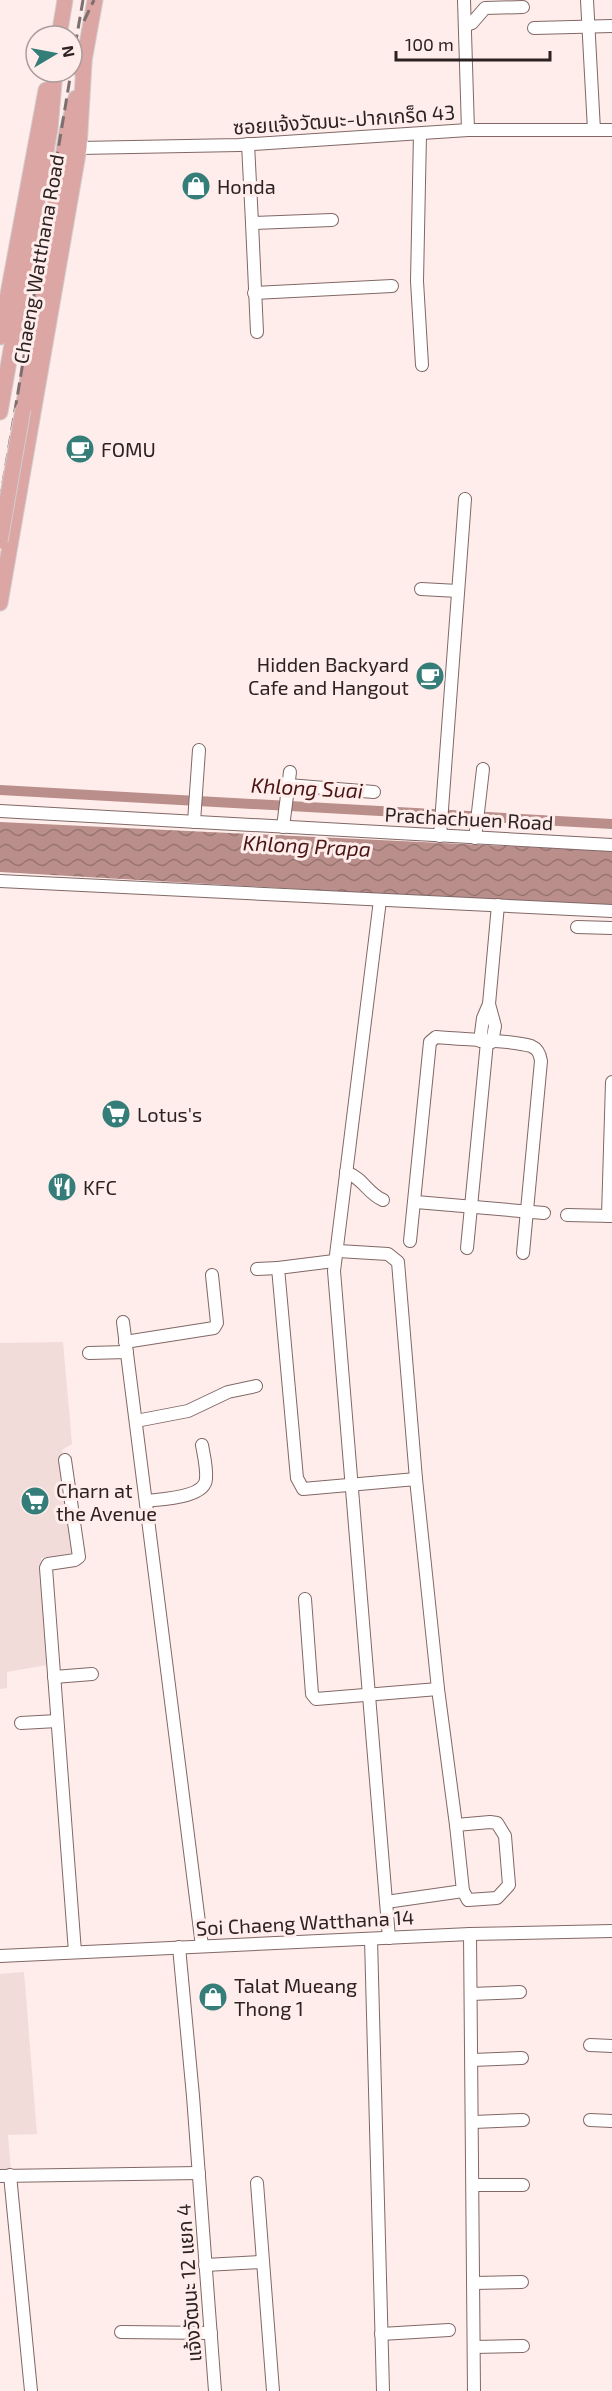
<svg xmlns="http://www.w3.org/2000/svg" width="612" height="2391" font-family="'Exo 2','Noto Sans Thai',sans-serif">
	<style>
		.built { fill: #f2dcda }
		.water { fill: url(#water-waves) }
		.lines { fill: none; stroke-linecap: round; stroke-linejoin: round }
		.canal { stroke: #ba8f8b; stroke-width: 10 }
		.minor-casing { stroke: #816866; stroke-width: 14 }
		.major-casing { stroke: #d1cece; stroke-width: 17 }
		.minor { stroke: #fff; stroke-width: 12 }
		.major { stroke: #dca6a4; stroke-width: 15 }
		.rail { stroke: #7c6f6e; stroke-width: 3; stroke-dasharray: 12 6; stroke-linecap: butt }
		.major-bridge-casing { stroke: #d1cece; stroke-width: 17; stroke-linecap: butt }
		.major-bridge { stroke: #dca6a4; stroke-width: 15 }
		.labels { text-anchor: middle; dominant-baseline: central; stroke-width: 6; stroke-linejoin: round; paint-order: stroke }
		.street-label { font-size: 20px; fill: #2d2222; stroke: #feedeb }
		.poi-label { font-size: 20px; fill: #2d2222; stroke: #feedeb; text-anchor: start }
		.water-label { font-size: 21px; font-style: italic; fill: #4b1515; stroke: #feedeb }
	</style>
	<defs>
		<pattern id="water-waves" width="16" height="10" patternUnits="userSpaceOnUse" patternTransform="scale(1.5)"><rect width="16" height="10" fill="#ba8f8b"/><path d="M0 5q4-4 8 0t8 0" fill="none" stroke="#987471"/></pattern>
	</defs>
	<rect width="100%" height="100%" fill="#feedeb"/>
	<g class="built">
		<path d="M63,1342L72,1444L62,1450L76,1552L41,1558L47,1665L7,1672V1688L0,1689V1343Z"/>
		<path d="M24,1972L37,2134L8,2135L11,2170H0V1974Z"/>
	</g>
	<path class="water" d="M0,822L612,851V907L0,872Z"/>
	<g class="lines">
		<path class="canal" d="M0,790L612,824"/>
		<g class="minor-casing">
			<g id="minor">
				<path d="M464,0L468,130"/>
				<path d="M587,0L594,130"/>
				<path d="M466,25L472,23L485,8L523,7"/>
				<path d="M534,28L612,26"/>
				<path d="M420,134L417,281L422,365"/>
				<path d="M248,144L252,223L332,220"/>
				<path d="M79,148L239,145L468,130H612"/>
				<path d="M252,223L257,332"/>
				<path d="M254,293L392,286"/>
				<path d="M421,589L458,591"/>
				<path d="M288,785L374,792"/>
				<path d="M0,811L612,845"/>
				<path d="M194,822L199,750"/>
				<path d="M283,827L290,772"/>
				<path d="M440,836L465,499"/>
				<path d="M475,838L483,769"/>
				<path d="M0,881L612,911"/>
				<path d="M380,900L334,1271L389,1938"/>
				<path d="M577,927L612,928"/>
				<path d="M489,1004L495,1026L492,1042"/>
				<path d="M480,1041L483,1018L489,1004L498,905"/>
				<path d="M346,1172C364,1179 367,1193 383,1200"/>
				<path d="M416,1202L544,1213"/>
				<path d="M567,1215L612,1216"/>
				<path d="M608,1216L612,1082"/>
				<path d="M410,1241L430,1042L436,1037C463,1040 506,1039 531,1046C538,1049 540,1054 541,1061L523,1253"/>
				<path d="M467,1248L487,1042"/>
				<path d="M338,1251L388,1254L398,1262L416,1479"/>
				<path d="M334,1261L278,1268L297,1478L303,1489L416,1479L438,1689L456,1825"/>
				<path d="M257,1269L278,1268"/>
				<path d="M123,1322L202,1946"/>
				<path d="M125,1342L214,1328L217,1323L212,1275"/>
				<path d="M89,1353L127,1352"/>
				<path d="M136,1421L188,1411L228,1392L256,1386"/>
				<path d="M65,1460L79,1557L75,1560L48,1564L46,1568L75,1952"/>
				<path d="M146,1501C161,1499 205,1498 206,1479C207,1468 204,1456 202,1445"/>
				<path d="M305,1599L312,1694L316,1699L438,1689"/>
				<path d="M54,1677L92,1674"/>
				<path d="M21,1723L57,1721"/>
				<path d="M490,1822L497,1823L505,1836L509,1885L497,1898L468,1900L463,1891L456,1825Z"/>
				<path d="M386,1902L463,1891"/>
				<path d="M470,1934L474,2391"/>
				<path d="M371,1939L383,2391"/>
				<path d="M179,1947L193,2096L215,2391"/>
				<path d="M0,1956L470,1934L612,1931"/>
				<path d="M471,1994L520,1992"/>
				<path d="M590,2045L612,2046"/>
				<path d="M472,2060L522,2058"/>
				<path d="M590,2120L612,2121"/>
				<path d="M473,2122L523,2120"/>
				<path d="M10,2175L31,2391"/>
				<path d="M0,2176L199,2173"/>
				<path d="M257,2183L273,2391"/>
				<path d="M474,2185H523"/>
				<path d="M205,2265L261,2262"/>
				<path d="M474,2283L522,2282"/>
				<path d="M121,2332L211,2333"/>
				<path d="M381,2334L449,2330"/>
				<path d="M474,2347L523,2346"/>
			</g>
		</g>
		<g class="major-casing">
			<g id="major">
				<path d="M59,36L65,0"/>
				<path d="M82,72L95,0"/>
				<path d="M0,337L46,90"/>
				<path d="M23,409L67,131L76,98"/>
				<path d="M0,412L50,129L55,72"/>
				<path d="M0,603L79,148L84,63"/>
			</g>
		</g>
		<use href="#minor" class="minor"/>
		<use href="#major" class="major"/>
		<g class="rail">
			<path d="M84,21L94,0"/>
			<path d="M72,64L83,0"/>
			<path d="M0,501L71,72"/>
		</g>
		<g class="major-bridge-casing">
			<path id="major-bridge" d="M0,541L23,409"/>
		</g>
		<use href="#major-bridge" class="major-bridge"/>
	</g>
	<defs>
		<g id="shop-disc" transform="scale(1.5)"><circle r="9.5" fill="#357d78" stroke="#feedeb"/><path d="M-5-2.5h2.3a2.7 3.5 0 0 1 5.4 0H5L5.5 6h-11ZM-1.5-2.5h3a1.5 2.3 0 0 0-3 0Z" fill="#fff"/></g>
		<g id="cafe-disc" transform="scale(1.5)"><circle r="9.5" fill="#357d78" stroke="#feedeb"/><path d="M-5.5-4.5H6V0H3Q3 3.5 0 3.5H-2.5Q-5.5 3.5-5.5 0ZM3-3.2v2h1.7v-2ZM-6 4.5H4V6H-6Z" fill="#fff"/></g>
		<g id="supermarket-disc" transform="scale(1.5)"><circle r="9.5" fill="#357d78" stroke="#feedeb"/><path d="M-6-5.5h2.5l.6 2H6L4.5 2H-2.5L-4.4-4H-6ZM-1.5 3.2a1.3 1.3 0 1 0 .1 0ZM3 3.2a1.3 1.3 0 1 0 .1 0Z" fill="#fff"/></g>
		<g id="restaurant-disc" transform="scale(1.5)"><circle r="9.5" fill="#357d78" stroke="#feedeb"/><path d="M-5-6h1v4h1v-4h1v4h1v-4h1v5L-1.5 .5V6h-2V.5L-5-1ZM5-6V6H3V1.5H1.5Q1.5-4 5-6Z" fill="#fff"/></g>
	</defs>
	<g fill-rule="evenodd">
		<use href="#shop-disc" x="196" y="186"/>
		<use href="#cafe-disc" x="80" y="449"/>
		<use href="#cafe-disc" x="430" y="676"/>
		<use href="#supermarket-disc" x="116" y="1114"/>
		<use href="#restaurant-disc" x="62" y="1187"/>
		<use href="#supermarket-disc" x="35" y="1501"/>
		<use href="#shop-disc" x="213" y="1997"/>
	</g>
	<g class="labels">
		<g class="street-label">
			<text transform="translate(344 119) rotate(-4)">ซอยแจ้งวัฒนะ-ปากเกร็ด 43</text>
			<text transform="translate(38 259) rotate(-80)">Chaeng Watthana Road</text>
			<text transform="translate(469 818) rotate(3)">Prachachuen Road</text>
			<text transform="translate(305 1922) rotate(-3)">Soi Chaeng Watthana 14</text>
			<text transform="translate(188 2283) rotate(-94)">แจ้งวัฒนะ 12 แยก 4</text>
		</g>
		<g class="poi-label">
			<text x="217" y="186">Honda</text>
			<text x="101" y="449">FOMU</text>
			<text x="409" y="664" text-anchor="end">Hidden Backyard<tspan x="409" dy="23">Cafe and Hangout</tspan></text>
			<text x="137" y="1114">Lotus's</text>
			<text x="83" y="1187">KFC</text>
			<text x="56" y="1490">Charn at<tspan x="56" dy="23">the Avenue</tspan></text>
			<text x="234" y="1985">Talat Mueang<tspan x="234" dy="23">Thong 1</tspan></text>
		</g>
		<g class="water-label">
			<text transform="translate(307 787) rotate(3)">Khlong Suai</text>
			<text transform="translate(307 845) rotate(3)">Khlong Prapa</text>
		</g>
	</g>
	<g transform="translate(54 54) rotate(80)"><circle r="28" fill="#feedeb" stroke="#aa9c9b" stroke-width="1.5"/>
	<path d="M0-4.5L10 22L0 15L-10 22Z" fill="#357d78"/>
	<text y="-9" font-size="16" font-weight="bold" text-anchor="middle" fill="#2d2222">N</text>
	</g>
	<path d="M396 51v9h154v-9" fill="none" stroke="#2d2222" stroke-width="3"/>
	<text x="405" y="51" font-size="18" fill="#2d2222" stroke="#feedeb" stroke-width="4.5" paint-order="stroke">100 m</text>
</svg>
